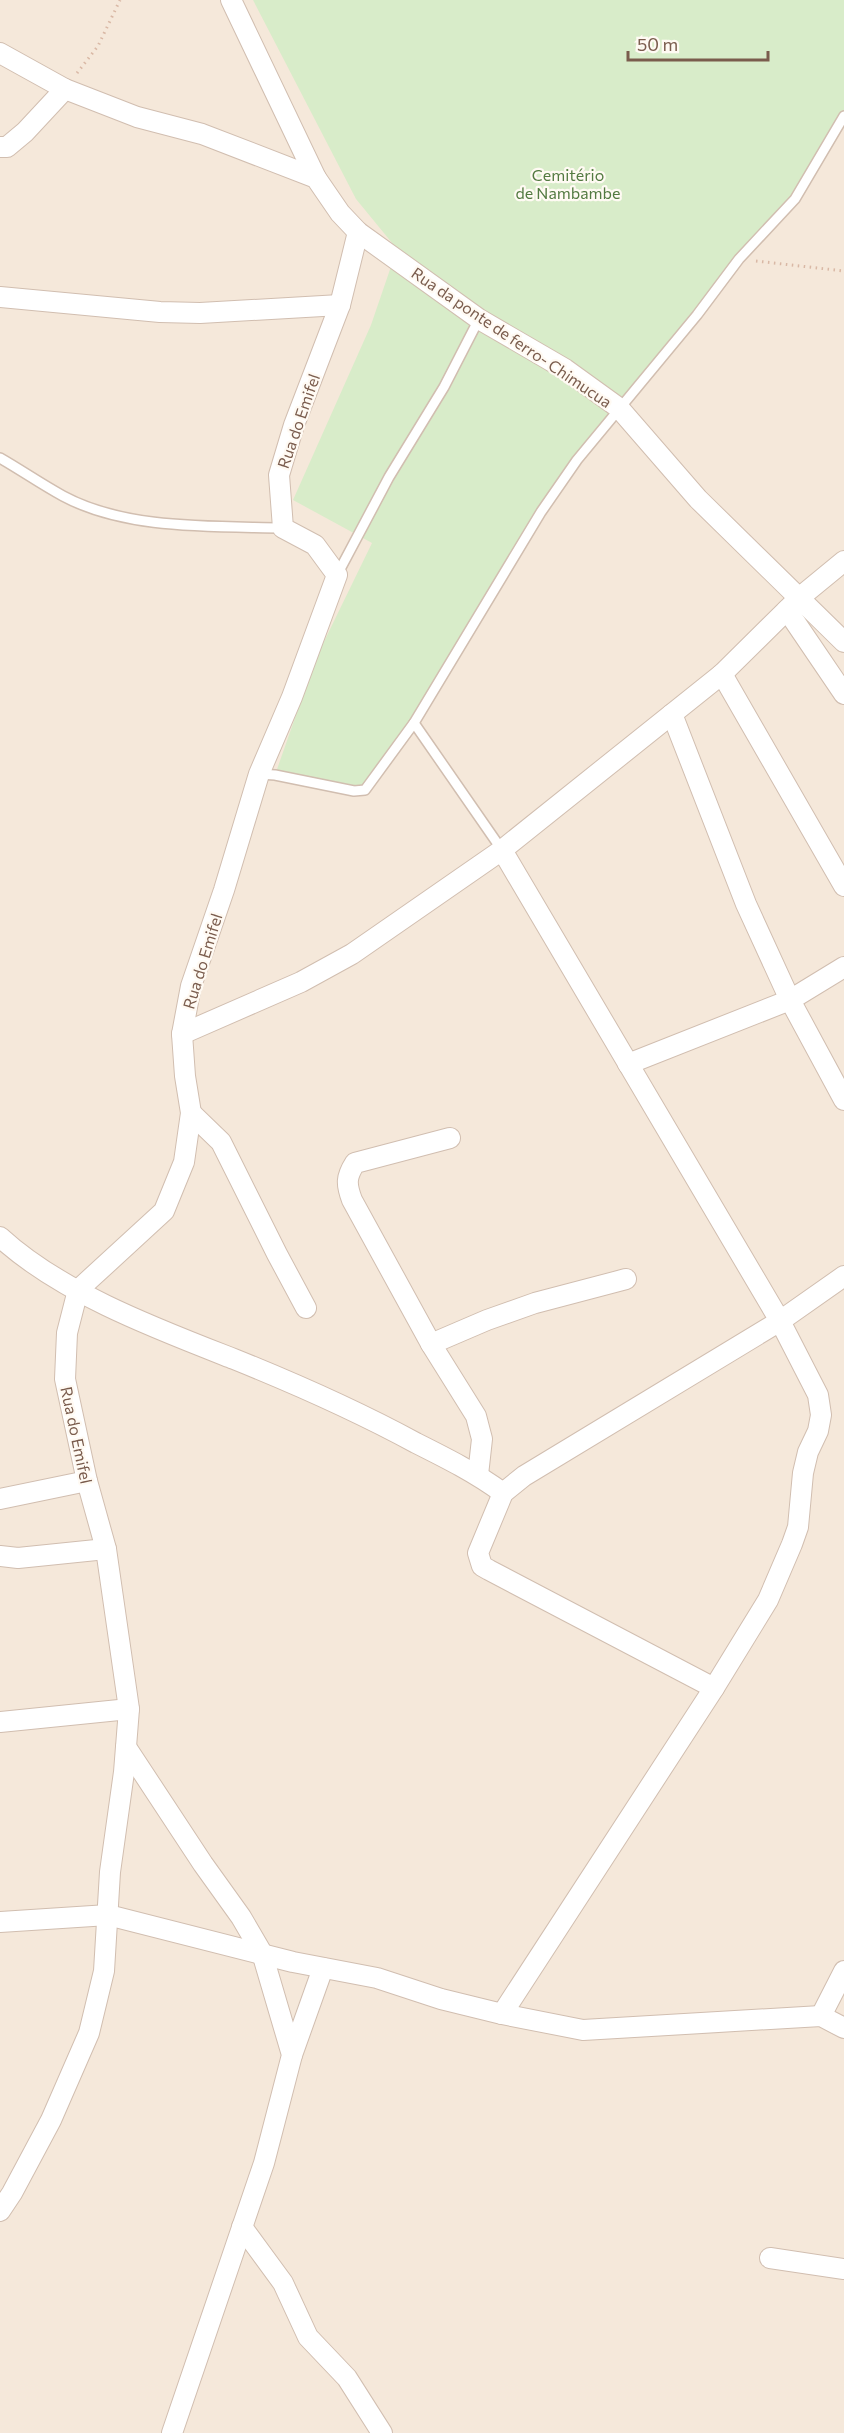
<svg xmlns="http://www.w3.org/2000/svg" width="844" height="2433" font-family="Commissioner,sans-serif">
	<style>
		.residential { fill: #f5e8da }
		.green { fill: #d8ecc9 }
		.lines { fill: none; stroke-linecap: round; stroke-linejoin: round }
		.service-casing { stroke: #d1beb0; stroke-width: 12 }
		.minor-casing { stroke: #d1beb0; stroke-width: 22 }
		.path { stroke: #d9b8a5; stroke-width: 3; stroke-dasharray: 1.5 4.5; stroke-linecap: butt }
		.service { stroke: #fff; stroke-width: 9 }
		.minor { stroke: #fff; stroke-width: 20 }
		.labels { text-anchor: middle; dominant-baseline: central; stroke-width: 4.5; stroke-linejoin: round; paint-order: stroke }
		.park-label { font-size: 16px; fill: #537a41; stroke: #fffaf3 }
		.street-label { font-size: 16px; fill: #7a5c4d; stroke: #fffaf3 }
	</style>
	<rect width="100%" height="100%" fill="#fdf6ec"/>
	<rect class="residential" x="0" y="0" width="844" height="2433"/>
	<path class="green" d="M253,0H844V116L795,199L577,460L414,723L365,790L275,775L316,658L372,543L293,500L371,325L397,249L356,199Z"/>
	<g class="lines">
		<g class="service-casing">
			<g id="service">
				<path d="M0,458C21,470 41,484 63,496C126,530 212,526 283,528"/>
				<path d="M337,575L389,477L444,387L479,319"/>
				<path d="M414,723L502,850"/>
				<path d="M259,774L275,775L354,791L365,790L414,723L541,512L577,460L697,315L739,259L795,199L844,116"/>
			</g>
		</g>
		<g class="minor-casing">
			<g id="minor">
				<path d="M231,0L316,178"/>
				<path d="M0,53L65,89L137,117L202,134L316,178L340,213L358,232L479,319L565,369L619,408L698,499L844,642"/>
				<path d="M0,147H7L25,132L65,89"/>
				<path d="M0,297L160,312L200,313L340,305"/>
				<path d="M787,610L844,694"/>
				<path d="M722,674L844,886"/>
				<path d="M672,714L746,904L790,1000L844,1100"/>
				<path d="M502,850L780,1321L818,1395L821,1415L818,1431L808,1452L803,1473L798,1527L792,1544L768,1600L714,1688L502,2014"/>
				<path d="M182,1034L301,982L352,954L502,850L722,674L799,598L844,561"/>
				<path d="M628,1064L790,1000L844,967"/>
				<path d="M191,1113L221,1142L277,1254L306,1308"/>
				<path d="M450,1138L355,1163C346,1177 346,1184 352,1200L431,1344L476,1416L482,1439L478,1475"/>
				<path d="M0,1237C61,1293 157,1329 234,1359C296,1384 357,1411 416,1443C446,1458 476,1473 503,1493"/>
				<path d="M431,1344L487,1320L535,1303L626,1279"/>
				<path d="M0,1499L87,1481"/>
				<path d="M0,1556L18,1558L106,1549"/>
				<path d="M714,1688L489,1570L482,1566L478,1553L503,1493L524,1476L780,1321L844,1276"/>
				<path d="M0,1722L129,1709"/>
				<path d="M126,1747L203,1864L241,1917L262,1953L292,2055L264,2163L172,2433"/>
				<path d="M0,1922L108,1915L293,1962L377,1978L441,1999L502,2014L583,2030L821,2016L844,2028"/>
				<path d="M821,2016L844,1971"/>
				<path d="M292,2055L323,1968"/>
				<path d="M0,2211L12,2193L51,2120L89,2033L104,1971L110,1872L124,1772L129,1709L106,1549L87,1481L65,1379L67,1333L78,1290L164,1211L184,1162L191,1113L185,1076L182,1034L191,986L224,890L259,774L292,697L337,575L315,545L283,528L279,475L294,425L340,305L358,232"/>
				<path d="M242,2227L283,2283L308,2337L347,2378L382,2433"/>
				<path d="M770,2258L844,2269"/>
			</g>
		</g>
		<g class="path">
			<path d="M77,73L98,46L120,0"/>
			<path d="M756,261L844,271"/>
		</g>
		<use href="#service" class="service"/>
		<use href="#minor" class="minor"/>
	</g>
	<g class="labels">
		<g class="park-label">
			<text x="568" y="174">Cemitério<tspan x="568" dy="18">de Nambambe</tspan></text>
		</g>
		<g class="street-label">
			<text transform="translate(512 337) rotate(34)">Rua da ponte de ferro- Chimucua</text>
			<text transform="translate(298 421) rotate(-71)">Rua do Emifel</text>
			<text transform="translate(202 961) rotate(-73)">Rua do Emifel</text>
			<text transform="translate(77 1435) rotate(78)">Rua do Emifel</text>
		</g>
	</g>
	<path d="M628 51v9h140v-9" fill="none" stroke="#7a5c4d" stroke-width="3"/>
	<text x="637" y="51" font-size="18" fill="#7a5c4d" stroke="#fffaf3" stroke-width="4.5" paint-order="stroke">50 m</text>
</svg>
